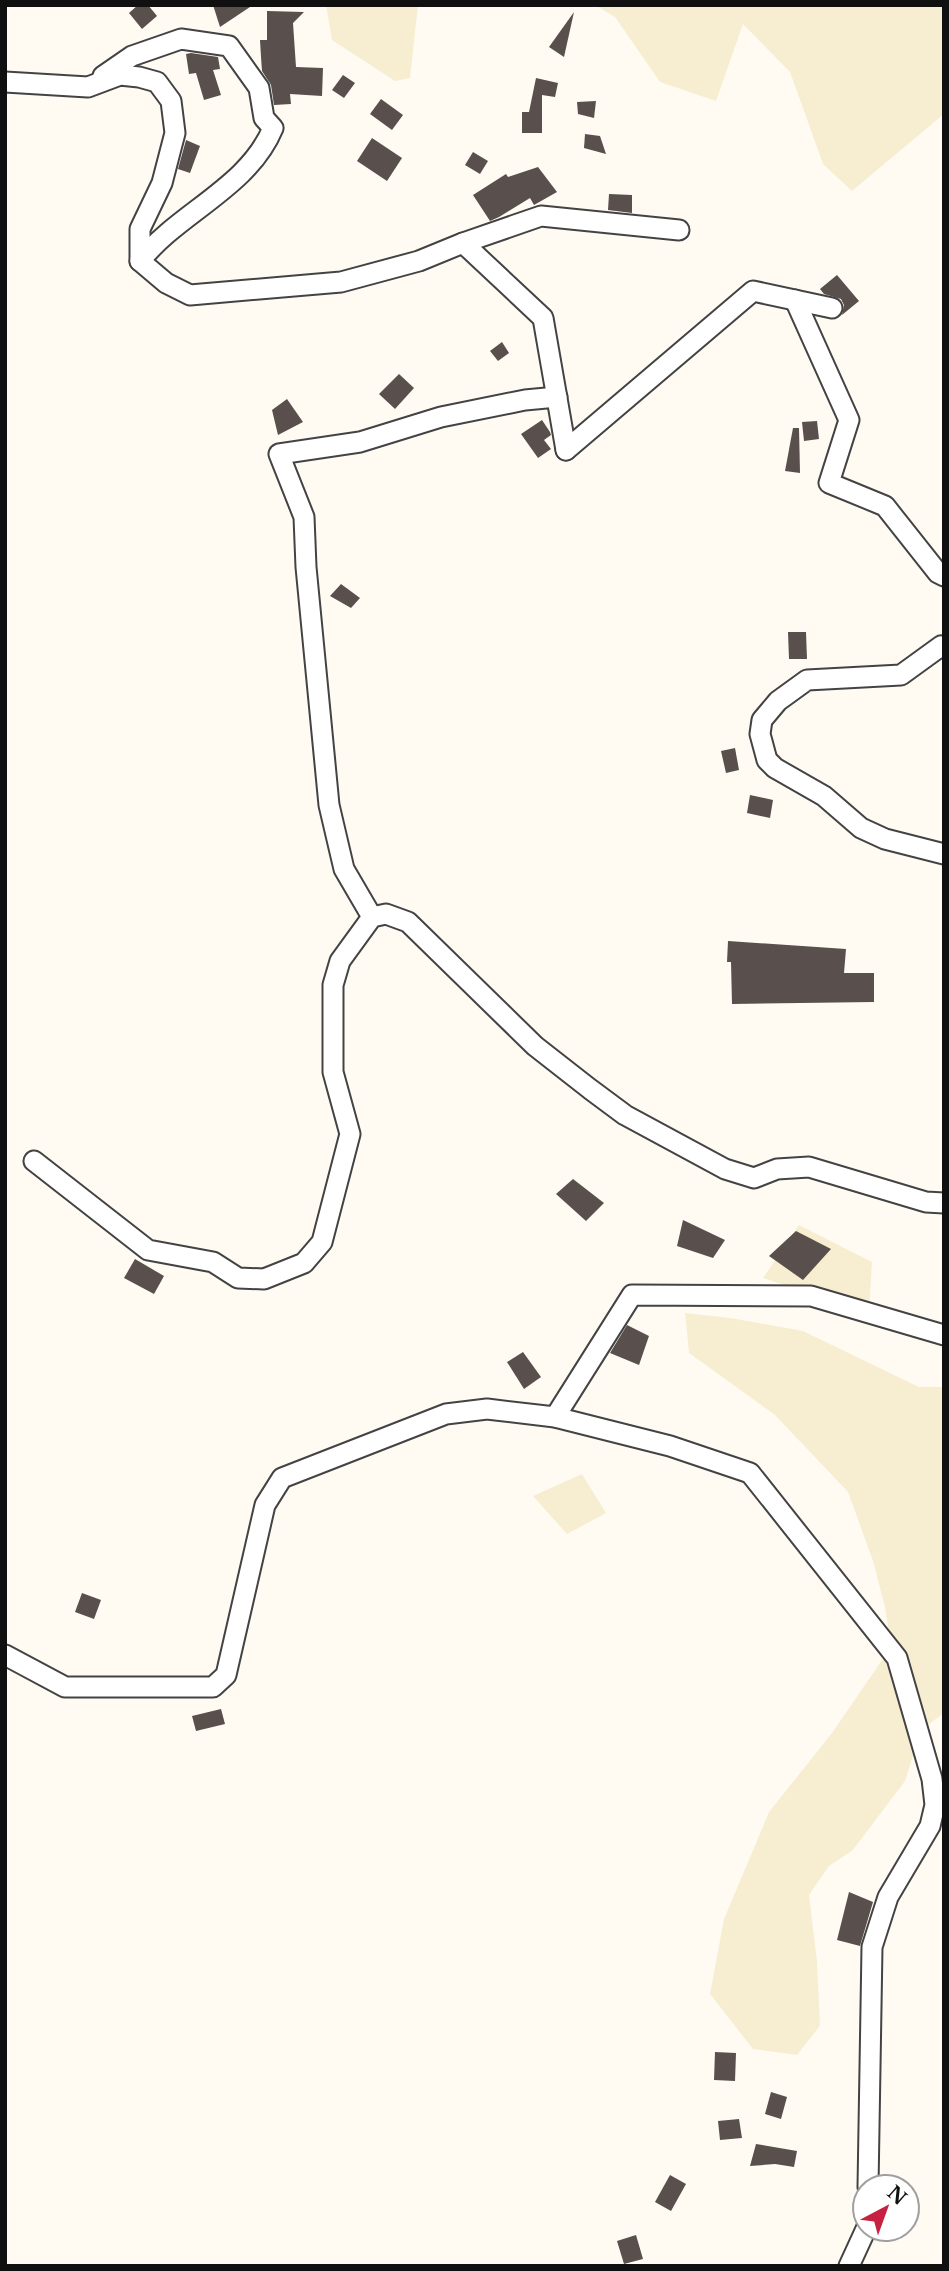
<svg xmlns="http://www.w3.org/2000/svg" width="949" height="2271" font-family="'Libre Baskerville',serif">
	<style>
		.farmland { fill: #f7eed1 }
		.building { fill: #594f4c }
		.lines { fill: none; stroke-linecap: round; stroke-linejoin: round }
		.minor-casing { stroke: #434343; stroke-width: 23 }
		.minor { stroke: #fff; stroke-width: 19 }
	</style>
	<rect width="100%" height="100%" fill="#fffbf3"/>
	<g class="farmland">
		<path d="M326,5H418L410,78L395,81L332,40Z"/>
		<path d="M595,5H944V114L852,191L823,164L790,72L743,24L716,101L660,82L615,17Z"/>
		<path d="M799,1225L872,1262L869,1313L763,1278Z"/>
		<path d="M685,1313L731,1318L803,1331L919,1387H944V1713L921,1730L905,1781L853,1850L829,1866L809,1895L817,1961L820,2026L797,2055L753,2049L710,1994L724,1919L769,1812L832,1733L891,1647L885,1607L873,1561L848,1492L775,1415L689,1353Z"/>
		<path d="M582,1474L606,1513L567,1534L533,1496Z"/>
	</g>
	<g class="building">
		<path d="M138,5H148L157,16L142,29L129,13Z"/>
		<path d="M213,5H253L220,27Z"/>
		<path d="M267,11L304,12L293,23L296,67L323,68L322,96L290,94L291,104L274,105L271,85L262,71L261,57L260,40H267Z"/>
		<path d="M574,12L564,57L549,47Z"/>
		<path d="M191,53L218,57L220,69L213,70L221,95L204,100L196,73L189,74L186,54Z"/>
		<path d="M343,75L355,83L344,98L332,90Z"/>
		<path d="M536,78L558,83L555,97L542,95V133H522V112H529Z"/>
		<path d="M381,99L403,115L392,130L370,114Z"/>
		<path d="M596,101L594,118L578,114L577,102Z"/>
		<path d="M585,134L600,136L606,154L584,148Z"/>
		<path d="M372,138L402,158L387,181L357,161Z"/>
		<path d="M186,140L200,146L190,173L178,169Z"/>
		<path d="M473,152L488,161L480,174L465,165Z"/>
		<path d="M538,167L557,192L534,205L530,198L499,217L490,221L473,195L506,174L508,177Z"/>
		<path d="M609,194L632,195V213L608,210Z"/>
		<path d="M837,275L859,301L842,315L844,305L841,299L824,294L820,289Z"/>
		<path d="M502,342L509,353L498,361L490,351Z"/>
		<path d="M399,374L414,388L395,409L379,394Z"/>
		<path d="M287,399L303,422L278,435L272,410Z"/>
		<path d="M542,420L550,432L551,435L544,440L551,449L538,458L521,434Z"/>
		<path d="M817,421L819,439L804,441L802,422Z"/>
		<path d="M793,428H799L800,473L785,471Z"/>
		<path d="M341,584L360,598L351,608L330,596Z"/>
		<path d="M788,632H806L807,659H789Z"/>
		<path d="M735,748L739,770L726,773L721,751Z"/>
		<path d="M750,795L773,800L770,818L747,813Z"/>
		<path d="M728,941L846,949L844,973H874V1002L732,1004L731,962H727Z"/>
		<path d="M573,1179L604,1203L586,1221L556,1194Z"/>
		<path d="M683,1220L725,1240L713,1258L677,1246Z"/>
		<path d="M796,1231L831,1249L803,1280L769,1256Z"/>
		<path d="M135,1259L164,1276L154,1294L124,1278Z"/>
		<path d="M627,1325L649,1336L639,1365L610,1353Z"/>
		<path d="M523,1352L541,1377L524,1389L507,1362Z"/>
		<path d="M82,1593L101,1600L94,1619L75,1612Z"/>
		<path d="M221,1709L225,1724L196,1731L192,1716Z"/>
		<path d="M849,1892L873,1902L860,1946L837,1940Z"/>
		<path d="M715,2052L736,2053L735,2081L714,2080Z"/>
		<path d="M771,2092L787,2097L781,2119L765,2114Z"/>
		<path d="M739,2119L742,2138L720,2140L718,2121Z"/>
		<path d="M756,2144L797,2151L794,2167L775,2164L750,2166Z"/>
		<path d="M670,2175L686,2184L671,2211L655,2202Z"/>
		<path d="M636,2235L643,2259L624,2264L617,2241Z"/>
	</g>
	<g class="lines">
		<g class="minor-casing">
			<g id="minor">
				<path d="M103,76L132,56L181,39L229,46L259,88L264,118L273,128C248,188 179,212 140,261"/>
				<path d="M5,82L88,87L120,75L139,77L157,82L171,101L175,133L162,183L140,229V261L166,283L190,295L341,282L419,261L463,243"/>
				<path d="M795,300L849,420L829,483L885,506L938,573L944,576"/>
				<path d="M566,450L543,318L463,243L541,216L679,230"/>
				<path d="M566,450L753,291L832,308"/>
				<path d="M944,648L941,646L901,675L807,680L778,701L762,720L760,734L767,760L775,768L824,796L861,828L885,839L944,854"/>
				<path d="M372,917L344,869L329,805L306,567L304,517L279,454L360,442L441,417L525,400L557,397"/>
				<path d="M34,1161L148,1250L213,1262L238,1278L264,1279L304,1263L322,1242L350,1134L333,1072V985L340,961L372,917L386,914L408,922L535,1046L590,1089L625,1115L725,1169L754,1178L777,1169L809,1167L926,1202L944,1203"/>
				<path d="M555,1417L632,1295L811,1296L944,1335"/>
				<path d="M5,1655L65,1687H213L226,1675L265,1505L282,1478L446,1414L487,1409L555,1417L670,1446L750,1473L897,1658L932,1779L935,1805L930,1826L888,1897L872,1947L868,2187"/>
				<path d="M849,2266L866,2229"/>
			</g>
		</g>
		<use href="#minor" class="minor"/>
	</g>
	<rect width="949" height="2271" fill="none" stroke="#101010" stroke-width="14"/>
	<g transform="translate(886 2208) rotate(41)"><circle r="33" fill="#ffffff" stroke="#9f9f9f" stroke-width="2"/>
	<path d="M0-5L12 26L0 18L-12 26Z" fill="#c62141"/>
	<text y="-10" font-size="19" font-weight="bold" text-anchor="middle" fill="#101010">N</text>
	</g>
</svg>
